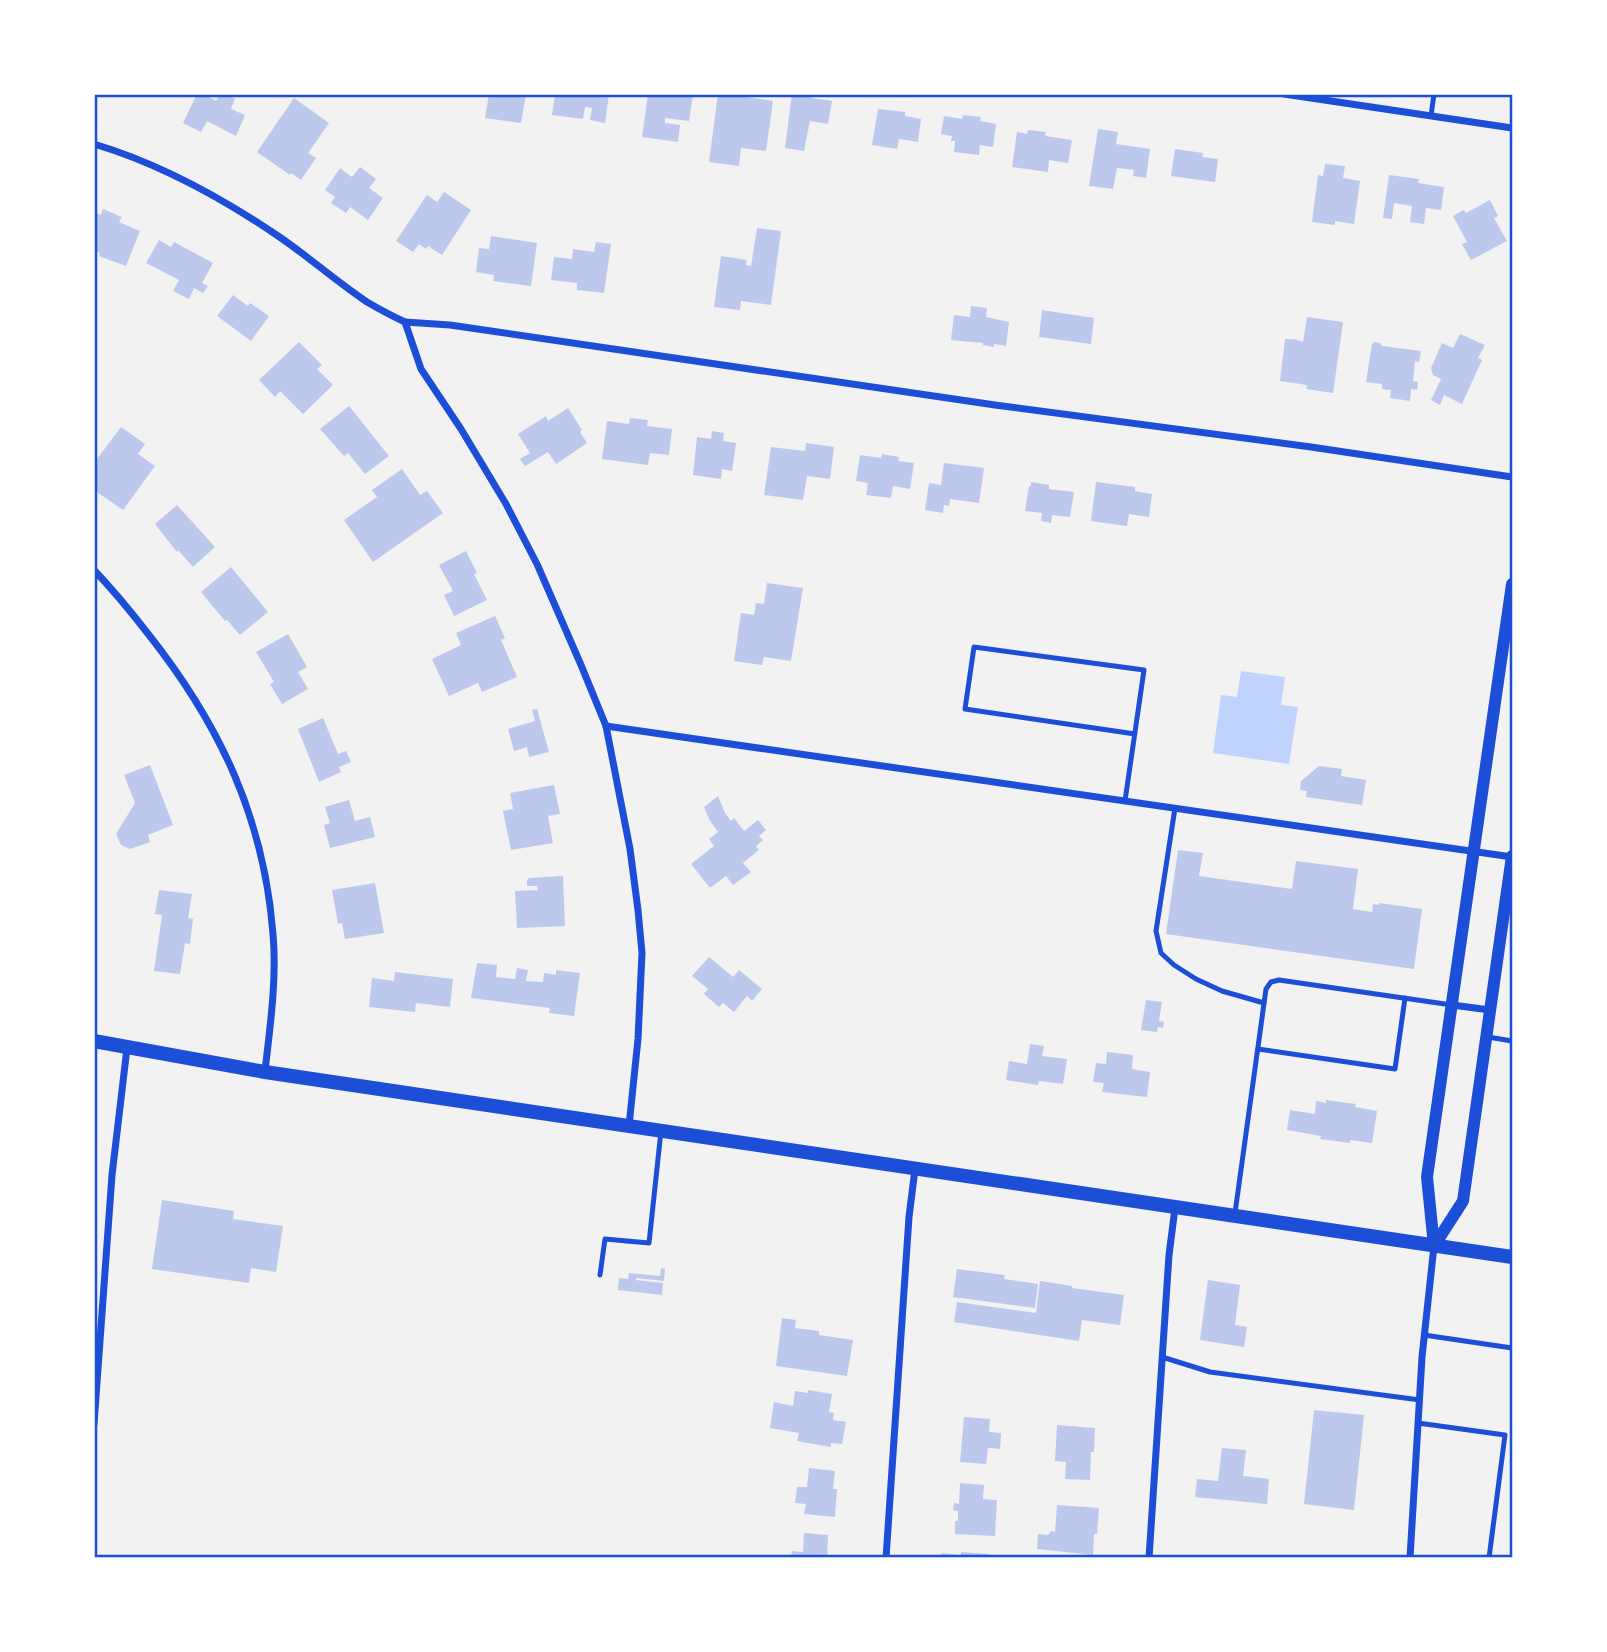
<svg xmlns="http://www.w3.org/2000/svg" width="1607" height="1652" font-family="'Work Sans',sans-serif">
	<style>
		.water { fill: #bfd3fe }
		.building { fill: #bdc9ec }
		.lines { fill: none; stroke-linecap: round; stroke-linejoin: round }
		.service { stroke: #1d4ed8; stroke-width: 5 }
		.minor { stroke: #1d4ed8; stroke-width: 7 }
		.tertiary { stroke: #1d4ed8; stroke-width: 12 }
		.secondary { stroke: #1d4ed8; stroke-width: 14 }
		.neatline { fill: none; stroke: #1d4ed8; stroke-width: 2.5 }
	</style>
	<rect width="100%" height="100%" fill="#f2f2f2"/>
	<path class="water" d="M1241,671L1285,677L1281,705L1298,707L1289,764L1213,753L1221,695L1237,697Z"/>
	<g class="building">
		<path d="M197,94H203L216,101L220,94H226L235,99L231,109L245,115L236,136L207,121L201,132L183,123Z"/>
		<path d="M489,94H526L521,123L485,118Z"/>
		<path d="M555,94H609L605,123L590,120L592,108L585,107L583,119L552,115Z"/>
		<path d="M648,94H693L689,121L665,118V123L680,125L678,142L642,137Z"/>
		<path d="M718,94H748L747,97L773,101L766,151L741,148L739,166L709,162Z"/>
		<path d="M792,94H812V98L832,101L828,124L810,121L804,151L785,148Z"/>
		<path d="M294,98L329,123L308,153L316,158L301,180L291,173L290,175L257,152Z"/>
		<path d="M878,109L905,112V116L921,119L918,142L899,139L897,149L872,145Z"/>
		<path d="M963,115L981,117L980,121L996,124L993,147L980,145L979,155L954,152L955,141H951L952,136L941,134L944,116L962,119Z"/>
		<path d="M1098,129L1118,132L1116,144L1150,149L1146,178L1133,176L1134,170L1117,168L1113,189L1089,186Z"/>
		<path d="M1028,130L1046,132L1045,136L1072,140L1068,163L1049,160L1048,172L1012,167L1017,132L1027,134Z"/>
		<path d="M1175,149L1203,153L1202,157L1218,159L1215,182L1171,176Z"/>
		<path d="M1325,164L1345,166L1343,178L1360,181L1354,224L1335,221V225L1312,222L1318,175L1323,176Z"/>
		<path d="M360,167L376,179L369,188L383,198L368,220L350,207L346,213L331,203L335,197L325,190L340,168L352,177Z"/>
		<path d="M1389,175L1419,179L1418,183L1444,187L1441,210L1426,208L1424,224L1410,222L1412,206L1394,203L1392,219L1383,218Z"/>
		<path d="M444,192L471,210L442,255L428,246L426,249L419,244L413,252L396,241L427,195L437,202Z"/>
		<path d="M1490,200L1498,216L1494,218L1507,241L1471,260L1462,244L1467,242L1453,216L1464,210L1466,213Z"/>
		<path d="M103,209L122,217L119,222L140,231L126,266L99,256L100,253L94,251V212L101,215Z"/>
		<path d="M757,228L781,231L771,305L741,301L740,310L714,307L721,256L747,260L746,265L751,266Z"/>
		<path d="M491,236L537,243L531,286L493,281L494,275L476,272L479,248L489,249Z"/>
		<path d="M159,240L171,247L174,242L213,263L202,283L208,286L203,293L194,288L189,299L173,291L179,280L146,263Z"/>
		<path d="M596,242L611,244L604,293L577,290V283L551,280L554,257L572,259L573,249L594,252Z"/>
		<path d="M233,295L248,306L250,303L269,316L251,341L217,316Z"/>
		<path d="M971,306L987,308L986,317L1009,322L1006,346L994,344V347L983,345V343L951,340L954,315L970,317Z"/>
		<path d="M1042,310L1094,318L1091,344L1039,337Z"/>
		<path d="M1307,317L1343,322L1333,393L1306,389L1307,385L1280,381L1285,339H1294L1303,342Z"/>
		<path d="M1460,334L1485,345L1478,358L1482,360L1462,404L1444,395L1440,405L1431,400L1441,379L1433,375L1431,368L1442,343L1453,348Z"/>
		<path d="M299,342L322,365L317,369L333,385L303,414L280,391L275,397L259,380Z"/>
		<path d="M1375,342L1380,343L1382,346L1421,351L1419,362L1415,361L1413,381L1418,382L1417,390L1411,389L1410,401L1390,398L1391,390L1382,389V384L1366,382L1372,344Z"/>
		<path d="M349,406L389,456L365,474L348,453L344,456L320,429Z"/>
		<path d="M568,408L582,430L580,432L587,443L556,464L548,452L525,466L520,459L530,453L518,434L546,416L548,421Z"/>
		<path d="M630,418L648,420L647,426L672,429L669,455L650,453L648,465L602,459L607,421L629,424Z"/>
		<path d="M121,427L145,444L138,454L155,466L123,510L94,490V463Z"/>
		<path d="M712,431L724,433L723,441L736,443L732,471L722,469L721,479L693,475L697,437L711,439Z"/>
		<path d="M806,443L834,447L830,479L807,476L803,500L764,495L771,447L805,451Z"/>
		<path d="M882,454L899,457L898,461L914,463L910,489L893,486L891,498L866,495L868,483L856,481L860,455L881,458Z"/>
		<path d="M944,463L984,468L979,503L950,499L949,506L944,505L943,513L925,510L929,483L941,485Z"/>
		<path d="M402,469L420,495L427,491L443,513L373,562L344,520L377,497L372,490Z"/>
		<path d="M1031,482L1049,485V489L1074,492L1070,517L1052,515L1051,523L1041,521L1042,513L1025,511L1029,486H1031Z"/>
		<path d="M1096,482L1135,487V491L1152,494L1149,517L1129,514L1127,526L1091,521Z"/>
		<path d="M177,505L215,547L193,567L178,550L177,552L155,524Z"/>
		<path d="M466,551L477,573L474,574L487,600L454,616L444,595L453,591L439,565Z"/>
		<path d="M231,567L268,612L240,635L227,620L225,621L201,592Z"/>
		<path d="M767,583L803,588L791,661L764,657L762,665L734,661L741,613L754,615L756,603L764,604Z"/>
		<path d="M495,616L505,638L501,640L517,677L482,692L478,683L449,696L432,659L461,645L456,633Z"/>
		<path d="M288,634L307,667L298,672L308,689L282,704L270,684L274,682L256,652Z"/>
		<path d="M537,709L549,752L529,757L527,747L514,751L508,729L535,721L532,710Z"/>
		<path d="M323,718L338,754L346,751L351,762L339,767L341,772L319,782L298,729Z"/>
		<path d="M150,765L173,825L148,835L150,842L130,849L121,845L116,834L135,803L124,775Z"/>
		<path d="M1319,766L1342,769L1341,776L1366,780L1362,805L1306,797L1307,791L1300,790L1301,781Z"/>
		<path d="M554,785L560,814L548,816L553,843L511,850L503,811L513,809L510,793Z"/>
		<path d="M718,796L725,813L731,821L734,818L744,831L758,820L766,830L759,836L763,840L756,846L759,850L743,863L751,872L733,885L726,876L710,888L691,864L714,846L709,839L718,832L710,821L704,807Z"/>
		<path d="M349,800L355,821L370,817L375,837L330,848L324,825L330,823L325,807Z"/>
		<path d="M1178,850L1203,853L1199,876L1292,889L1296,861L1358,869L1353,909L1372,912L1373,904L1379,905V903L1422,909L1414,969L1166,934Z"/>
		<path d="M563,876L565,926L517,928L515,891L538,890L537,886H527V880L529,878Z"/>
		<path d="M375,883L384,933L345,939L342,923L338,924L332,890Z"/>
		<path d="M159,890L192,894L188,918L193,919L190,944L185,943L180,974L154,971L162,915L155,914Z"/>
		<path d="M709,957L733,977L739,970L762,989L752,1001L747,996L734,1012L723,1003L719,1007L704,994L708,989L692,976Z"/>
		<path d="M477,963L497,965L496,977L515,979L517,968L528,970L526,981L543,982L544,973L556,975V970L580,973L574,1016L549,1013L550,1008L471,998Z"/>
		<path d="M395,972L453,979L450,1007L416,1003L415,1012L369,1007L372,978L394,981Z"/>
		<path d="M1146,1000L1162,1002L1159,1021L1164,1022L1163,1028L1158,1027L1157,1032L1141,1030Z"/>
		<path d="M1030,1044L1044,1046L1042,1056L1067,1059L1063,1084L1039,1081L1038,1085L1006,1080L1009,1061L1027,1064Z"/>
		<path d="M1107,1052L1133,1055L1132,1069L1150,1072L1147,1097L1102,1092L1104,1083L1093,1082L1096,1063L1106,1064Z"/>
		<path d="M1326,1100L1356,1104L1355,1107L1377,1111L1372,1143L1350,1140V1143L1320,1139L1321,1136L1287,1130L1290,1110L1315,1114L1316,1101L1326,1103Z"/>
		<path d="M162,1200L234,1211L233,1219L283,1226L276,1272L251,1268L249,1283L152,1269Z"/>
		<path d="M661,1268L665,1269L664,1281L636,1278V1280L663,1283L662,1295L618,1290L619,1278L628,1279L629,1273L660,1276Z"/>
		<path d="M957,1269L1005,1275L1004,1279L1038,1284L1035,1308L953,1297Z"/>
		<path d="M1208,1280L1240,1285L1235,1325L1247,1327L1244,1347L1200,1340Z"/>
		<path d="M1040,1281L1072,1286V1288L1124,1295L1120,1325L1082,1320L1079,1341L954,1322L957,1302L1036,1313Z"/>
		<path d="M782,1318L796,1320L795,1328L819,1331V1335L853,1340L847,1376L776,1366Z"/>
		<path d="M808,1390L832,1394L829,1412L834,1413L833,1420L846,1422L842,1444L831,1443V1447L797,1441L799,1433L770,1428L774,1402L793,1406L795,1391L808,1393Z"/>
		<path d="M1314,1410L1364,1415L1354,1510L1304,1504Z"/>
		<path d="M964,1417L990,1419L989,1432L1001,1433L1000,1449L988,1448L986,1464L960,1462Z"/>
		<path d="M1057,1425L1095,1428L1094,1452H1091L1090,1480L1065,1479L1066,1462L1055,1461Z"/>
		<path d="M1222,1448L1246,1450L1243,1476L1269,1479L1267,1504L1195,1497L1197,1479L1218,1481Z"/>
		<path d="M809,1468L835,1471L833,1489H837L835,1517L804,1514L806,1504L795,1503L797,1487H807Z"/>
		<path d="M960,1483L984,1485L983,1499L997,1500L995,1536L955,1534V1521H958V1511L953,1510L954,1503L959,1504Z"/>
		<path d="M1057,1505L1099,1508L1097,1534H1094L1093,1555L1037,1549L1038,1534L1048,1535L1051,1531L1055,1532Z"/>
		<path d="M804,1533L828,1535L827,1558H791L792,1551L803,1552Z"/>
		<path d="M961,1552L989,1554L988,1558H940L941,1553L961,1555Z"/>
	</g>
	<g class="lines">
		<g class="service">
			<path d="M1431,116L1434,94"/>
			<path d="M1125,801L1144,670L974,647L965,709L1135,734"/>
			<path d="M1175,808L1156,931L1161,953L1174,965L1196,979L1222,991L1264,1003"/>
			<path d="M1488,1037L1512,1041"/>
			<path d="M1258,1049L1395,1069L1405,998"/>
			<path d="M1235,1213L1266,989L1271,982L1279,980L1452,1005"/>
			<path d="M600,1275L605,1239L649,1243L661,1131"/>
			<path d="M1424,1335L1512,1348"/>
			<path d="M1162,1357L1210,1372L1420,1400"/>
			<path d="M1418,1423L1505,1435L1489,1558"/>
		</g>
		<g class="minor">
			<path d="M1284,94L1512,128"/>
			<path d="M94,144C161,164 224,199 281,238C310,258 337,282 367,302C379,309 392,316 405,322L421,369L461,429L506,504L537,564L581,665L606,726L630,849L638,910L642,953L638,1039L629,1126"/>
			<path d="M405,322L450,325L995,405L1311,447L1512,477"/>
			<path d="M94,570C114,591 132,613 149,635C220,725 264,818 273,934C277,979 270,1027 265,1071"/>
			<path d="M606,726L1512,857"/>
			<path d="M1452,1005L1490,1010"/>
			<path d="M94,1424L112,1175L127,1048"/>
			<path d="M886,1558L909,1217L915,1169"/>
			<path d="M1149,1558L1169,1255L1175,1208"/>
			<path d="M1410,1558L1422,1357L1434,1246"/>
		</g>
		<g class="tertiary">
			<path d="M1434,1246L1427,1177L1512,584"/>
			<path d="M1434,1246L1463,1201L1512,856"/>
		</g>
		<path class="secondary" d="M94,1041L265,1072L1512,1257"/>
	</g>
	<rect width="1607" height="1652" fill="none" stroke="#ffffff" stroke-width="192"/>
	<rect x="96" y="96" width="1415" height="1460" class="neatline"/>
</svg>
